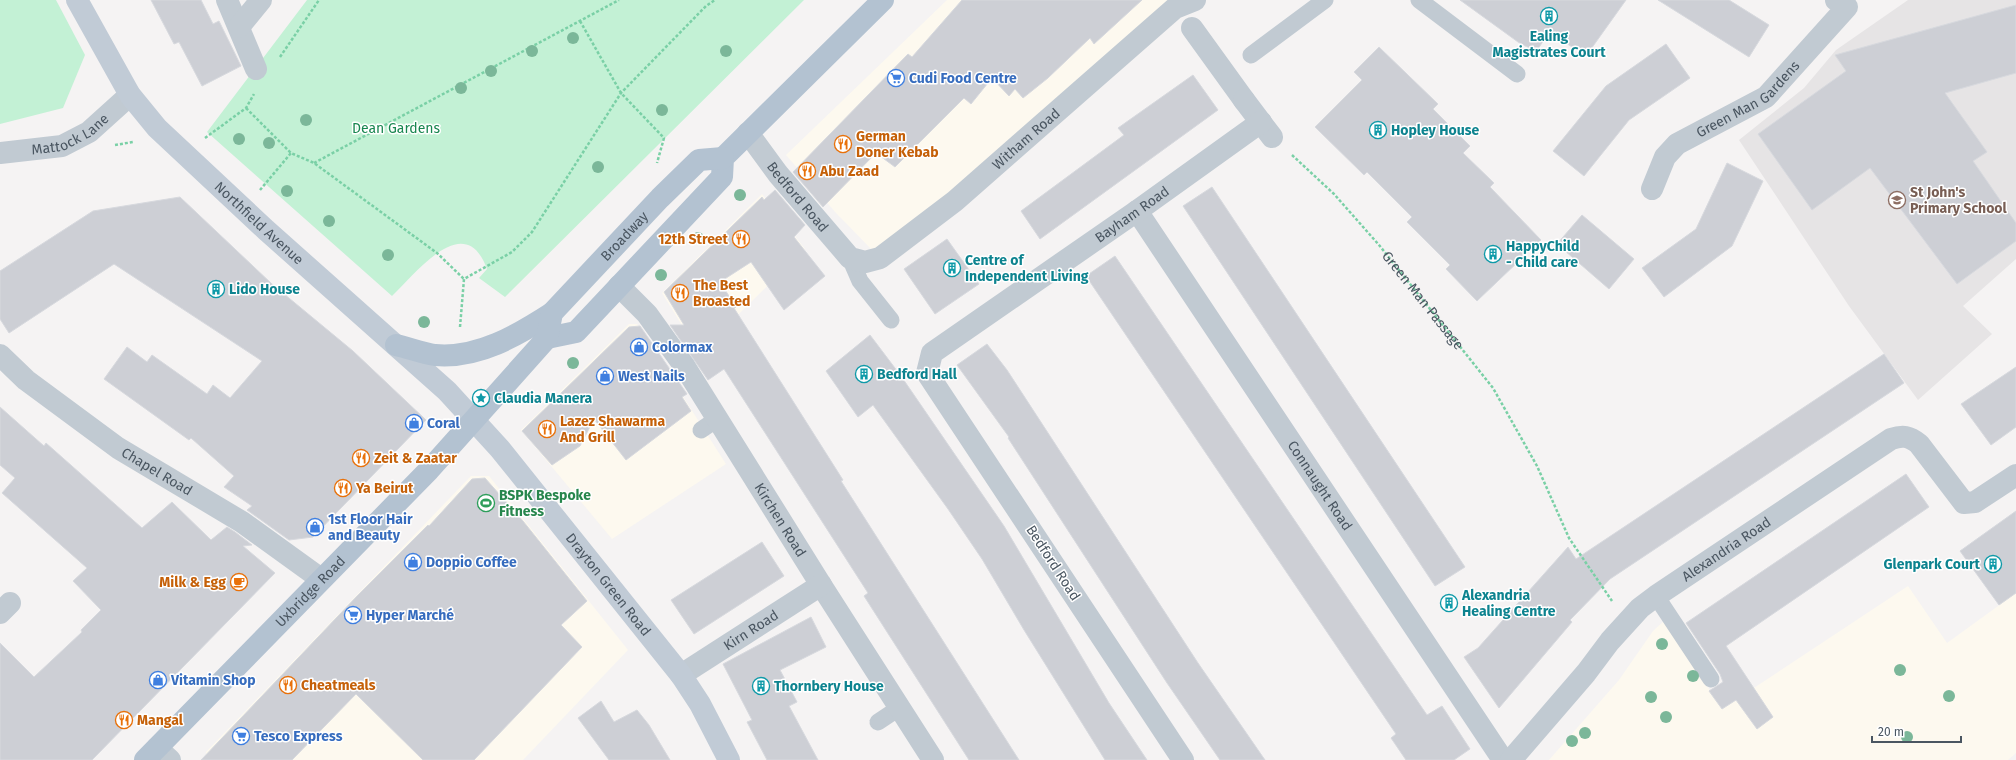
<svg xmlns="http://www.w3.org/2000/svg" width="2016" height="760" font-family="'Fira Sans',sans-serif">
	<style>
		.commercial { fill: #fdf9ef }
		.education { fill: #e6e4e5 }
		.green { fill: #c3f1d5 }
		.building { fill: #cdcfd5; stroke: #d7d9de }
		.lines { fill: none; stroke-linecap: round; stroke-linejoin: round }
		.path { stroke: #7ad0a6; stroke-width: 2.5; stroke-dasharray: 3 2; stroke-linecap: butt }
		.service { stroke: #c1cad2; stroke-width: 17 }
		.pedestrian { stroke: #c1cad2; stroke-width: 22 }
		.minor { stroke: #c1cad2; stroke-width: 22 }
		.secondary { stroke: #c1cbd6; stroke-width: 22 }
		.primary { stroke: #b3c2d1; stroke-width: 22 }
		.tree { fill: #7bb799 }
		.labels { text-anchor: middle; dominant-baseline: central; stroke-width: 3; stroke-linejoin: round; paint-order: stroke }
		.culture-label { font-size: 14px; font-weight: bold; fill: #0d838f; stroke: #fff; text-anchor: start }
		.shop-label { font-size: 14px; font-weight: bold; fill: #366cbe; stroke: #fff; text-anchor: start }
		.street-label { font-size: 14px; fill: #4a5661; stroke: #fff }
		.park-label { font-size: 14px; fill: #17864f; stroke: #fff }
		.food-label { font-size: 14px; font-weight: bold; fill: #c56008; stroke: #fff; text-anchor: start }
		.education-label { font-size: 14px; font-weight: bold; fill: #785e54; stroke: #fff; text-anchor: start }
		.leisure-label { font-size: 14px; font-weight: bold; fill: #27864d; stroke: #fff; text-anchor: start }
	</style>
	<rect width="100%" height="100%" fill="#f5f3f3"/>
	<g class="commercial">
		<path d="M947,0H1191L879,257L836,213L786,155Z"/>
		<path d="M762,194L805,249L699,353L662,293Z"/>
		<path d="M629,324H637L726,464L612,539L521,430Z"/>
		<path d="M471,476H489L628,650L523,760H207L206,752Z"/>
		<path d="M1908,586L1947,643L2016,593V753L2008,760H1549L1619,680L1653,631L1664,621L1722,709Z"/>
	</g>
	<path class="education" d="M1908,0H2016V259L1963,306L1992,334L1918,400L1849,306L1739,140L1804,88L1836,50Z"/>
	<g class="green">
		<path d="M0,0H56L85,55L63,108L0,124Z"/>
		<path d="M307,0H804L505,297L479,278L487,269C465,209 417,272 392,296L207,132Z"/>
	</g>
	<g class="building">
		<path d="M151,0H201L213,24L219,21L241,66L202,86L179,42L174,44Z"/>
		<path d="M962,0H1142L1094,44L1090,38L1048,78L1023,98L1015,89L1009,96L992,78L971,104L964,98L895,167L876,153L823,207L793,172L908,54L912,57Z"/>
		<path d="M1460,0H1626L1586,56L1549,32L1536,52L1518,42Z"/>
		<path d="M1658,0H1729L1769,25L1749,57Z"/>
		<path d="M2016,5V73L1945,93L1987,152L1973,161L2016,223V241L1957,284L1870,168L1812,210L1758,134L1846,71L1835,55Z"/>
		<path d="M1666,44L1690,78L1629,120L1584,176L1553,151L1606,86Z"/>
		<path d="M1379,47L1438,104L1433,109L1470,146L1463,153L1494,183L1490,187L1541,240L1477,301L1446,269L1450,265L1407,222L1412,217L1367,172L1364,175L1315,127L1362,80L1354,72Z"/>
		<path d="M1193,75L1218,110L1040,239L1021,211L1124,135L1118,128Z"/>
		<path d="M1727,163L1763,181L1732,246L1664,297L1642,268L1696,229Z"/>
		<path d="M1212,187L1465,567L1435,586L1183,206Z"/>
		<path d="M775,190L805,225L794,237L825,276L784,310L751,262L720,282L736,307L734,308L843,480L841,481L1019,760H969L864,596L868,593L724,369L708,380L670,325H684L664,292L762,197L764,200Z"/>
		<path d="M180,197L272,284L353,351L426,420L313,537L289,540L247,510L252,506L224,487L234,476L191,438L189,440L104,379L127,347L147,362L152,355L207,394L213,385L230,398L262,361L114,264L9,333L0,319V271L93,211Z"/>
		<path d="M1582,215L1634,259L1609,289L1557,244Z"/>
		<path d="M947,239L979,284L935,314L904,269Z"/>
		<path d="M1115,256L1427,715L1442,706L1470,749L1454,760H1406L1391,738L1396,734L1086,276Z"/>
		<path d="M640,326L687,394L682,397L691,411L626,460L594,419L580,446L552,465L522,431L629,327Z"/>
		<path d="M870,335L901,376L1004,526L1109,703L1147,760H1105L1024,630L982,559L948,509L873,405L858,417L826,371Z"/>
		<path d="M987,344L1007,370L1198,663L1265,760H1220L1167,683L1008,438L1009,437L957,365Z"/>
		<path d="M1884,354L1904,383L1610,579L1570,620L1572,622L1499,708L1464,657L1478,648L1568,547L1576,559Z"/>
		<path d="M2016,367V427L1991,445L1961,404Z"/>
		<path d="M0,407L44,446L46,443L142,528L172,502L211,540L227,527L235,532L252,545L243,546L275,573L92,760H0V643L34,677L82,632L81,630L101,610L73,581L87,568L2,493L15,478L0,465Z"/>
		<path d="M1906,474L1929,507L1726,646L1773,717L1757,729L1736,700L1722,709L1709,691L1723,682L1720,674L1686,623Z"/>
		<path d="M485,478L523,521L587,601L561,625L582,647L474,760H423L356,694L292,760H201L357,596L428,525L429,526L472,479Z"/>
		<path d="M2016,511V593L1999,605L1960,551Z"/>
		<path d="M762,542L784,576L694,634L671,600Z"/>
		<path d="M811,617L826,647L780,670L797,702L789,706L818,760H767L747,722L752,720L723,664Z"/>
		<path d="M601,701L614,722L637,710L649,725L670,760H609L578,718Z"/>
	</g>
	<g class="lines">
		<g class="path">
			<path d="M580,21L621,93L664,138L657,163"/>
			<path d="M280,57L319,0"/>
			<path d="M246,108L291,153L314,163L437,253L464,279"/>
			<path d="M205,138L246,108L254,94"/>
			<path d="M115,145L133,142"/>
			<path id="s1" d="M1292,155L1334,194L1379,245L1493,388L1537,466L1569,538L1612,601"/>
			<path d="M314,163L619,0"/>
			<path d="M260,190L291,153"/>
			<path d="M460,327L464,279L512,252L532,232L621,93L706,6L715,0"/>
		</g>
		<g class="service">
			<path d="M1419,0L1517,74"/>
			<path d="M1251,55L1325,0"/>
			<path d="M850,258L860,281L891,320"/>
			<path d="M701,430L717,419"/>
			<path d="M1656,596L1711,679"/>
			<path d="M878,722L899,708"/>
		</g>
		<g class="pedestrian">
			<path d="M227,0L256,69"/>
			<path d="M239,27L261,0"/>
			<path d="M1192,28L1244,100"/>
		</g>
		<g class="minor">
			<path d="M1244,100L1272,137"/>
			<path id="s2" d="M748,133L778,174L850,258L865,262L880,258L955,201L1175,8L1195,0"/>
			<path id="s3" d="M0,153L62,146L89,132L130,95"/>
			<path id="s4" d="M1652,189L1665,157L1677,144L1766,97L1847,7L1836,0"/>
			<path id="s5" d="M1137,211L1503,760"/>
			<path id="s6" d="M619,286L647,314L685,367L821,585L933,760"/>
			<path id="s7" d="M0,355L26,380L118,448L242,522L321,579"/>
			<path d="M0,613L10,603"/>
			<path id="s8" d="M681,675L821,585"/>
			<path d="M157,748L170,760"/>
			<path id="s9" d="M1183,760L927,373L932,353L1137,211L1261,122"/>
			<path id="s10" d="M1511,760L1586,673L1610,641L1640,608L1656,596L1891,439C1903,435 1909,436 1919,444L1964,503L1975,502L2016,475"/>
		</g>
		<path class="secondary" id="s11" d="M77,0L130,95L157,128L266,230L447,391L500,449L681,675L700,704L729,760"/>
		<g class="primary">
			<path d="M547,338L576,332L722,177L723,158L883,0"/>
			<path d="M396,345C409,348 422,353 435,355C478,359 518,335 552,313"/>
			<path id="s12" d="M145,760L429,470L547,338L552,313L660,198L699,160L723,158"/>
		</g>
	</g>
	<g class="tree">
		<circle cx="573" cy="38" r="6"/>
		<circle cx="532" cy="51" r="6"/>
		<circle cx="726" cy="51" r="6"/>
		<circle cx="491" cy="71" r="6"/>
		<circle cx="461" cy="88" r="6"/>
		<circle cx="662" cy="110" r="6"/>
		<circle cx="306" cy="120" r="6"/>
		<circle cx="239" cy="139" r="6"/>
		<circle cx="269" cy="143" r="6"/>
		<circle cx="598" cy="167" r="6"/>
		<circle cx="287" cy="191" r="6"/>
		<circle cx="740" cy="195" r="6"/>
		<circle cx="329" cy="221" r="6"/>
		<circle cx="698" cy="238" r="6"/>
		<circle cx="388" cy="255" r="6"/>
		<circle cx="661" cy="275" r="6"/>
		<circle cx="424" cy="322" r="6"/>
		<circle cx="573" cy="363" r="6"/>
		<circle cx="1662" cy="644" r="6"/>
		<circle cx="1900" cy="670" r="6"/>
		<circle cx="1693" cy="676" r="6"/>
		<circle cx="1949" cy="696" r="6"/>
		<circle cx="1651" cy="697" r="6"/>
		<circle cx="1666" cy="717" r="6"/>
		<circle cx="1585" cy="733" r="6"/>
		<circle cx="1907" cy="737" r="6"/>
		<circle cx="1572" cy="741" r="6"/>
	</g>
	<defs>
		<g id="building-ring" transform="scale(0.9)"><circle r="9.5" fill="#fff" stroke="#0f9aa8" stroke-width="1.5"/><path d="M-4-6H4V6H1V3H-1V6H-4ZM-2.5-4.3h1.7v1.8h-1.7ZM.8-4.3h1.7v1.8H.8ZM-2.5-1h1.7V.8h-1.7ZM.8-1h1.7V.8H.8Z" fill="#0f9aa8"/></g>
		<g id="supermarket-ring" transform="scale(0.9)"><circle r="9.5" fill="#fff" stroke="#3f7fe0" stroke-width="1.5"/><path d="M-6-5.5h2.5l.6 2H6L4.5 2H-2.5L-4.4-4H-6ZM-1.5 3.2a1.3 1.3 0 1 0 .1 0ZM3 3.2a1.3 1.3 0 1 0 .1 0Z" fill="#3f7fe0"/></g>
		<g id="restaurant-ring" transform="scale(0.9)"><circle r="9.5" fill="#fff" stroke="#e8710a" stroke-width="1.5"/><path d="M-5-6h1v4h1v-4h1v4h1v-4h1v5L-1.5 .5V6h-2V.5L-5-1ZM5-6V6H3V1.5H1.5Q1.5-4 5-6Z" fill="#e8710a"/></g>
		<g id="school-ring" transform="scale(0.9)"><circle r="9.5" fill="#fff" stroke="#8d6e63" stroke-width="1.5"/><path d="M0-5L7-2L0 1L-7-2ZM-4 1L0 2.5L4 1V4Q0 6-4 4Z" fill="#8d6e63"/></g>
		<g id="shop-ring" transform="scale(0.9)"><circle r="9.5" fill="#fff" stroke="#3f7fe0" stroke-width="1.5"/><path d="M-5-2.5h2.3a2.7 3.5 0 0 1 5.4 0H5L5.5 6h-11ZM-1.5-2.5h3a1.5 2.3 0 0 0-3 0Z" fill="#3f7fe0"/></g>
		<g id="sight-ring" transform="scale(0.9)"><circle r="9.5" fill="#fff" stroke="#0f9aa8" stroke-width="1.5"/><path d="M0-6L1.8-2.2L6-1.7L2.9 1.2L3.7 5.4L0 3.3L-3.7 5.4L-2.9 1.2L-6-1.7L-1.8-2.2Z" fill="#0f9aa8"/></g>
		<g id="stadium-ring" transform="scale(0.9)"><circle r="9.5" fill="#fff" stroke="#2e9e5b" stroke-width="1.5"/><path d="M0-5a6.5 5 0 1 0 0 10a6.5 5 0 1 0 0-10ZM-3.5-1.8h7v3.6h-7Z" fill="#2e9e5b"/></g>
		<g id="cafe-ring" transform="scale(0.9)"><circle r="9.5" fill="#fff" stroke="#e8710a" stroke-width="1.5"/><path d="M-5.5-4.5H6V0H3Q3 3.5 0 3.5H-2.5Q-5.5 3.5-5.5 0ZM3-3.2v2h1.7v-2ZM-6 4.5H4V6H-6Z" fill="#e8710a"/></g>
	</defs>
	<g fill-rule="evenodd">
		<use href="#building-ring" x="1549" y="16"/>
		<use href="#supermarket-ring" x="896" y="78"/>
		<use href="#building-ring" x="1378" y="130"/>
		<use href="#restaurant-ring" x="843" y="144"/>
		<use href="#restaurant-ring" x="807" y="171"/>
		<use href="#school-ring" x="1897" y="200"/>
		<use href="#restaurant-ring" x="741" y="239"/>
		<use href="#building-ring" x="1493" y="254"/>
		<use href="#building-ring" x="952" y="268"/>
		<use href="#building-ring" x="216" y="289"/>
		<use href="#restaurant-ring" x="680" y="293"/>
		<use href="#shop-ring" x="639" y="347"/>
		<use href="#building-ring" x="864" y="374"/>
		<use href="#shop-ring" x="605" y="376"/>
		<use href="#sight-ring" x="481" y="398"/>
		<use href="#shop-ring" x="414" y="423"/>
		<use href="#restaurant-ring" x="547" y="429"/>
		<use href="#restaurant-ring" x="361" y="458"/>
		<use href="#restaurant-ring" x="343" y="488"/>
		<use href="#stadium-ring" x="486" y="503"/>
		<use href="#shop-ring" x="315" y="527"/>
		<use href="#shop-ring" x="413" y="562"/>
		<use href="#building-ring" x="1993" y="564"/>
		<use href="#cafe-ring" x="239" y="582"/>
		<use href="#building-ring" x="1449" y="603"/>
		<use href="#supermarket-ring" x="353" y="615"/>
		<use href="#shop-ring" x="158" y="680"/>
		<use href="#restaurant-ring" x="288" y="685"/>
		<use href="#building-ring" x="761" y="686"/>
		<use href="#restaurant-ring" x="124" y="720"/>
		<use href="#supermarket-ring" x="241" y="736"/>
	</g>
	<g class="labels">
		<g class="culture-label">
			<text x="1549" y="36" text-anchor="middle">Ealing<tspan x="1549" dy="16">Magistrates Court</tspan></text>
			<text x="1391" y="130">Hopley House</text>
			<text x="1506" y="246">HappyChild<tspan x="1506" dy="16">- Child care</tspan></text>
			<text x="965" y="260">Centre of<tspan x="965" dy="16">Independent Living</tspan></text>
			<text x="229" y="289">Lido House</text>
			<text x="877" y="374">Bedford Hall</text>
			<text x="494" y="398">Claudia Manera</text>
			<text x="1980" y="564" text-anchor="end">Glenpark Court</text>
			<text x="1462" y="595">Alexandria<tspan x="1462" dy="16">Healing Centre</tspan></text>
			<text x="774" y="686">Thornbery House</text>
		</g>
		<g class="shop-label">
			<text x="909" y="78">Cudi Food Centre</text>
			<text x="652" y="347">Colormax</text>
			<text x="618" y="376">West Nails</text>
			<text x="427" y="423">Coral</text>
			<text x="328" y="519">1st Floor Hair<tspan x="328" dy="16">and Beauty</tspan></text>
			<text x="426" y="562">Doppio Coffee</text>
			<text x="366" y="615">Hyper Marché</text>
			<text x="171" y="680">Vitamin Shop</text>
			<text x="254" y="736">Tesco Express</text>
		</g>
		<g class="street-label">
			<text stroke="none"><textPath href="#s4" startOffset="137">Green Man Gardens</textPath></text>
			<text stroke="none"><textPath href="#s3" startOffset="74">Mattock Lane</textPath></text>
			<text stroke="none"><textPath href="#s2" startOffset="381">Witham Road</textPath></text>
			<text stroke="none"><textPath href="#s2" startOffset="81">Bedford Road</textPath></text>
			<text stroke="none"><textPath href="#s9" startOffset="728">Bayham Road</textPath></text>
			<text stroke="none"><textPath href="#s11" startOffset="291">Northfield Avenue</textPath></text>
			<text stroke="none"><textPath href="#s12" startOffset="714">Broadway</textPath></text>
			<text stroke="none"><textPath href="#s1" startOffset="196">Green Man Passage</textPath></text>
			<text stroke="none"><textPath href="#s7" startOffset="196">Chapel Road</textPath></text>
			<text stroke="none"><textPath href="#s5" startOffset="330">Connaught Road</textPath></text>
			<text stroke="none"><textPath href="#s6" startOffset="285">Kirchen Road</textPath></text>
			<text stroke="none"><textPath href="#s10" startOffset="304">Alexandria Road</textPath></text>
			<text transform="translate(1053 563) rotate(57)">Bedford Road</text>
			<text stroke="none"><textPath href="#s11" startOffset="795">Drayton Green Road</textPath></text>
			<text stroke="none"><textPath href="#s12" startOffset="236">Uxbridge Road</textPath></text>
			<text stroke="none"><textPath href="#s8" startOffset="83">Kirn Road</textPath></text>
		</g>
		<g class="park-label">
			<text x="396" y="128">Dean Gardens</text>
		</g>
		<g class="food-label">
			<text x="856" y="136">German<tspan x="856" dy="16">Doner Kebab</tspan></text>
			<text x="820" y="171">Abu Zaad</text>
			<text x="728" y="239" text-anchor="end">12th Street</text>
			<text x="693" y="285">The Best<tspan x="693" dy="16">Broasted</tspan></text>
			<text x="560" y="421">Lazez Shawarma<tspan x="560" dy="16">And Grill</tspan></text>
			<text x="374" y="458">Zeit &amp; Zaatar</text>
			<text x="356" y="488">Ya Beirut</text>
			<text x="226" y="582" text-anchor="end">Milk &amp; Egg</text>
			<text x="301" y="685">Cheatmeals</text>
			<text x="137" y="720">Mangal</text>
		</g>
		<g class="education-label">
			<text x="1910" y="192">St John's<tspan x="1910" dy="16">Primary School</tspan></text>
		</g>
		<g class="leisure-label">
			<text x="499" y="495">BSPK Bespoke<tspan x="499" dy="16">Fitness</tspan></text>
		</g>
	</g>
	<path d="M1872 736v6h89v-6" fill="none" stroke="#4a5661" stroke-width="2"/>
	<text x="1878" y="736" font-size="12" fill="#4a5661" stroke="#ffffff" stroke-width="3" paint-order="stroke">20 m</text>
</svg>
